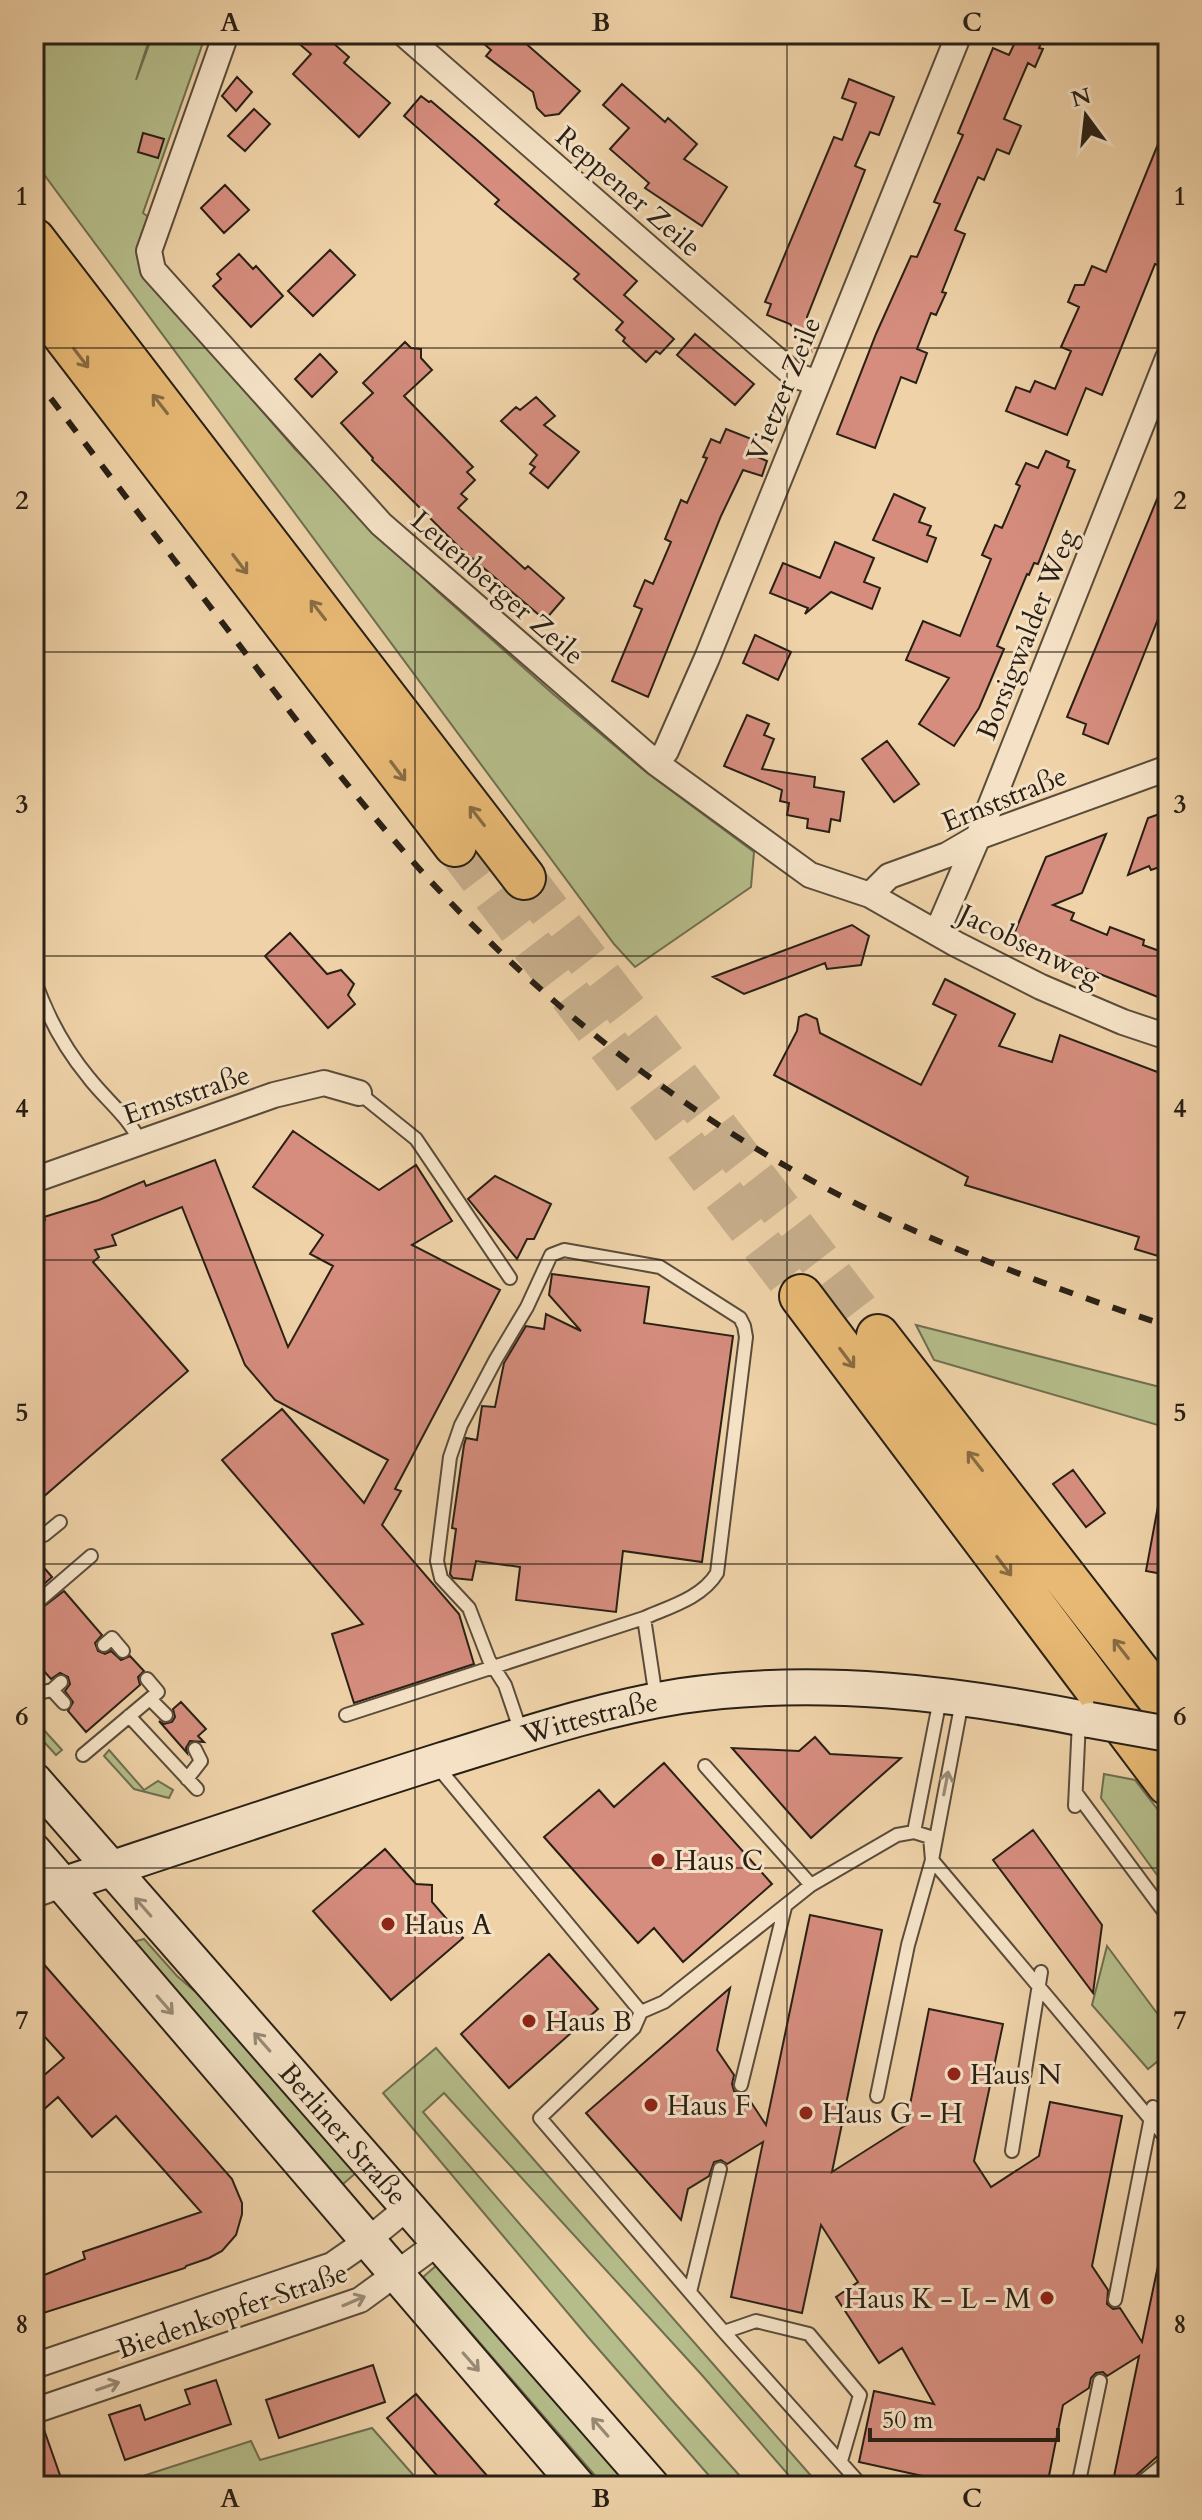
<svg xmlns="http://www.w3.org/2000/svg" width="1202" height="2520" viewBox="0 0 1202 2520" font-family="Cardo,serif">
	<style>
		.green { fill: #b5bd8a; stroke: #6f6e50; stroke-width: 2 }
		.building { fill: #d68d7e; stroke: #292015; stroke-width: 2 }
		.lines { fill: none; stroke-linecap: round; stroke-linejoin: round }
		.motorway-tunnel { stroke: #c7ae8b; stroke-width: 42; stroke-dasharray: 42 21; stroke-linecap: butt }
		.service-casing { stroke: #5a4c3a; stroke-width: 16 }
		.minor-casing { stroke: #5a4c3a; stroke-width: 28 }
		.secondary-casing { stroke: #292015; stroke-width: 38 }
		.motorway-casing { stroke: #292015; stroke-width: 46 }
		.service { stroke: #f5e2c6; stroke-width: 12 }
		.minor { stroke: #f5e2c6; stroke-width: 24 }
		.secondary { stroke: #f5e2c6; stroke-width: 34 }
		.motorway { stroke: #e8b974; stroke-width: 42 }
		.rail { stroke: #292015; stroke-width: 6; stroke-dasharray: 14 14; stroke-linecap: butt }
		.secondary-bridge-casing { stroke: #292015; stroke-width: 38; stroke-linecap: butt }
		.secondary-bridge { stroke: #f5e2c6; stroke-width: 34 }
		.oneway { stroke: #886c44 }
		.oneway2 { stroke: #998b76 }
		.grid { fill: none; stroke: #292015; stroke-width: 2; stroke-opacity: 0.55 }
		.poi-dot { fill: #8f2418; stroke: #f5e2c6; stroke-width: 3 }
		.labels { text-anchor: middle; stroke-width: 6; stroke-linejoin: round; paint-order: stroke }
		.street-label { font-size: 28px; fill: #292015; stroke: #f5e2c6 }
		.poi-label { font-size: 28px; fill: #292015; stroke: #f5e2c6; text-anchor: start }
		.neatline { fill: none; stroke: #292015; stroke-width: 3 }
		.grid-label { font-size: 26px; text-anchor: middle; font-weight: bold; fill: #292015 }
	</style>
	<rect width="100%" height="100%" fill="#efd2a8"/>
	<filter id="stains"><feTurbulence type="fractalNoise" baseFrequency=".0025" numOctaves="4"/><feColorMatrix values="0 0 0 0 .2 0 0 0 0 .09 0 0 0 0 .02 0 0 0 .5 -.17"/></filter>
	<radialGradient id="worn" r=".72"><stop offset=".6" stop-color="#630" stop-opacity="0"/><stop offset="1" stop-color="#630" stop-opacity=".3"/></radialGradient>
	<!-- green -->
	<path class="green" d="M34,34H151L136,80L153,34H206L143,213L155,222L147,239L224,367L295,449L374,529L436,590L552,693L646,772L754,852L751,887L635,967L614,944L34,161Z
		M916,1325L1168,1389V1428L934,1360Z
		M34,1719L62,1750L56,1755L34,1731Z
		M109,1750L144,1790L158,1781L173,1790L169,1798L134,1789L104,1756Z
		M1104,1774L1135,1780L1168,1823V1890L1101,1798Z
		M144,1939L177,1976L213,2007L357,2172L343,2184L133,1942Z
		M1107,1946L1168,2028V2053L1148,2069L1092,2005Z
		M436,2048L820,2486H798L701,2374L444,2093L423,2112L670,2398L749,2486H718L588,2337L383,2093Z
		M437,2265L629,2486H604L423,2277Z
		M372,2428L423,2486H112L251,2441L260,2460Z"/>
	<!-- building -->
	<path class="building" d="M288,34H323L349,57L344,63L390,103L359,137L293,74L311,54Z
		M473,34H515L580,91L559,114L545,116L537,108L533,92L486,56L491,50Z
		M1019,34H1045L1039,48L1043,49L1035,67L1028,63L1004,119L1021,126L1009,154L997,149L984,180L978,177L955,230L965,234L942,292L946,293L936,315L931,313L917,349L927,353L916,383L901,377L875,448L837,434L876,334L911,256L917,257L940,204L934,202L963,135L958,133L993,48L1009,55Z
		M237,77L252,92L236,111L222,96Z
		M849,79L894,97L879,135L870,132L855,166L865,170L807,317L811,350L790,324L767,315L771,304L765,302L834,137L842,140L856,103L842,98Z
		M622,84L665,122L668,118L697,144L684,159L727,187L702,226L645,188L649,183L610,149L629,128L603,105Z
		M421,96L429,102L431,101L477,140L637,281L624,295L674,339L660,354L656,351L646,362L623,341L625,338L616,330L623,322L574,279L579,274L495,204L499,200L404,116Z
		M254,109L270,124L245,151L228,136Z
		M1167,122L1168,239L1158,265L1155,264L1102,395L1086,388L1067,435L1006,411L1016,387L1030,392L1035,381L1055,389L1071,351L1061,347L1079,307L1068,302L1075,285H1084L1092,266L1106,272Z
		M143,133L164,139L158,158L138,152Z
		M225,185L249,210L224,233L201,208Z
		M330,250L355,275L313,316L288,291Z
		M239,254L253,269L256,266L283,296L251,327L213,286L221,279L217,274Z
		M695,334L754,384L735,405L677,355Z
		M405,342L411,348L421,349V358L432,370L404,396L473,467L467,472L475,480L461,494L467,499L458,508L525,569L528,566L564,598L545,620L460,548L372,460L373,458L341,423L373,393L363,383Z
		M320,354L337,372L312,397L295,379Z
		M536,397L555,416L544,425L579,452L548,488L530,473L535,467L530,464L537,455L501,421L516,407L520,410Z
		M726,429L754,440L748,453L767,461L762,476L743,470L721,516L648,697L612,681L642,609L634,606L645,580L653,584L671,542L665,539L681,500L687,503L707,458L703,457L711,439L720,443Z
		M1046,451L1069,461L1067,467L1075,470L1038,564L1034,563L1029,575L1027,574L997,646L1004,649L979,708L954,746L919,724L949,678L906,660L923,621L960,636L991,559L982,555L995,525L1002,528L1020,486L1016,484L1026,463L1038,468Z
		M1167,475L1168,594L1108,744L1083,734L1086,724L1067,717Z
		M894,494L925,508L919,522L931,526L927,535L936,538L927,562L873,540Z
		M835,542L874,558L864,582L880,588L872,609L831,592L805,614L808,608L770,593L783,563L820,578Z
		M755,635L791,652L778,680L743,663Z
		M747,715L769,724L764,735L774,739L762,769L815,777L814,787L844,792L840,821L831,819L829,832L807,828L808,819L787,815L789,803L780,801L782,790L724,766Z
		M887,741L919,784L894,802L862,759Z
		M1168,811V864L1151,870L1149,866L1128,875L1148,818Z
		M1106,834L1082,893L1053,905L1074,913L1071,920L1107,935L1110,927L1144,940L1143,945L1168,954V1001L1057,957L1014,934L1046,857Z
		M852,925L869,936L861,965L827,969L825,963L744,994L713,977Z
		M290,933L327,974L341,970L354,984L348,995L355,1004L328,1028L265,956Z
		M945,979L1015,1014L999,1046L1052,1062L1060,1035L1168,1076V1259L1135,1249L1139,1237L965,1185L968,1177L774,1075L797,1031L799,1017L806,1014L817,1019L820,1033L921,1085L956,1015L933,1004Z
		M293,1131L379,1190L416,1165L452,1221L412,1245L500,1290L395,1489L401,1491L382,1525L459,1614L474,1664L354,1703L332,1634L363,1624L222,1460L282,1409L364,1503L388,1460L275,1400L245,1365L182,1207L112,1235L116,1245L95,1250L99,1257L93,1262L188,1371L34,1505V1223L45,1220L44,1217L99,1200L144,1181L146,1186L215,1160L288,1347L333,1266L310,1254L323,1235L253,1187Z
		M495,1176L551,1204L534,1239H527L517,1259L468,1199Z
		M552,1274L649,1287L644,1323L733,1336L702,1562L623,1551L616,1612L516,1600L520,1567L476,1561L472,1580L453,1578L450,1574L456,1529L452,1528L464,1445L466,1438L477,1440L482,1406L495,1407L504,1363L526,1326L544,1329L546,1314L581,1331L549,1295Z
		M1073,1470L1105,1513L1086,1527L1053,1484Z
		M1158,1506L1168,1507V1575L1146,1571Z
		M34,1556L52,1577L34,1593Z
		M64,1591L102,1635L95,1643L98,1651L105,1654L111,1651L121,1660L130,1656L144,1671L138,1677L140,1685L86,1732L68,1711L73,1702L65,1691L70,1684L68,1677L60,1673L51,1679L34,1660V1614Z
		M181,1702L206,1729L198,1736L204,1742L190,1741L186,1748L187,1753L159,1721L164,1724L172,1722L175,1717L173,1709Z
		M815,1737L830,1754L901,1758L811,1838L732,1748L799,1751Z
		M664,1763L772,1884L683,1962L654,1928L638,1943L544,1837L599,1790L614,1807Z
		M1033,1830L1102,1925L1093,1993L993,1860Z
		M385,1849L416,1884L432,1885V1902L463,1938L391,2000L313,1911Z
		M810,1915L882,1930L832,2172L906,2125L929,2009L1003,2024L974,2161L991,2187L1039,2156L1050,2102L1122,2116L1092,2266L1108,2290L1107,2304L1113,2309L1120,2308L1142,2342L1159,2261L1168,2262V2447L1124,2486H1112L1139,2356L1107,2376L1103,2372L1096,2373L1091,2378L1089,2388L1063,2405L1047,2486H968L859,2462L874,2391L934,2404L902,2348L879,2363L836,2297L858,2282L821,2225L802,2313L731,2297L763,2142L727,2164L721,2160L714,2162L709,2176L688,2189L681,2220L586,2113L730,1988L717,2050L734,2075L732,2084L734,2091L740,2094L745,2093L766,2125Z
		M34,1953L232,2179L242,2203V2214L236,2235L222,2251L209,2258L186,2266L185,2268L34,2316V2279L85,2259L83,2252L201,2212L116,2116L92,2137L58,2097L34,2118V2084L64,2058L34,2025Z
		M549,1954L598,2009L509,2088L461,2034Z
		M373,2365L385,2402L279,2438L266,2400Z
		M216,2380L231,2424L125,2460L109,2415L140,2405L145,2420L190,2404L185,2390Z
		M416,2394L496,2486H446L387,2418Z
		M42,2424L62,2481L48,2486H34V2426Z"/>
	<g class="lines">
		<!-- motorway-tunnel -->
		<path class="motorway-tunnel" d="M455,845L801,1296
			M524,878L878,1336"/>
		<defs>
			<path id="service" d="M34,978C46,1014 65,1049 89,1078C106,1100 129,1117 140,1142
				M359,1093L416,1139L510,1278
				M34,1524L44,1535L60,1522
				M34,1605L91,1556
				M104,1645L112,1638L123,1651
				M52,1690L64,1703
				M34,1694L52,1690L61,1682
				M150,1699L166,1715
				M346,1715L644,1618
				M129,1716L197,1789
				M521,1732L505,1685L489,1660L469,1608L441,1578L437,1561L450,1457L461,1425L496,1359L527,1307L551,1255L564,1250L660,1267L740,1318L744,1326L746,1337L717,1573C702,1598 669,1607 644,1618L656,1698
				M83,1755L158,1692L147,1679
				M436,1765L641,2012
				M705,1766L811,1885
				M187,1779L201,1761L195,1749
				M1076,1793L1168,1917
				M1075,1806L1079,1721
				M914,1832L940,1699
				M741,2085L785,1907
				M877,2096L908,1945L932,1860L962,1701
				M1012,2151L1041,1972
				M690,2292L720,2169
				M1115,2300L1153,2107
				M724,2332L756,2321L809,2334L860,2395L841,2461
				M862,2486L724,2332L540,2118L634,2028L641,2012L664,2002L811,1885L897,1835L914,1832L930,1837L932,1860L1168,2140
				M1078,2486L1100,2381
				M1137,2486L1168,2461"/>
			<path id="minor" d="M226,34L149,251L153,270L381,524L656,763L810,875L870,895L956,944L1041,987L1123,1022L1168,1037
				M405,35L794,375L818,383
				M656,763L666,751L707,658L959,34
				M870,895L889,876L947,855L978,837L1168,768
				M937,932L978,837L1168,358
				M34,1180L274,1095L324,1083L359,1093
				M34,1895L62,1885
				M34,2366L332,2265L368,2240L407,2208
				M34,2411L360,2300L438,2243"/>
			<g id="secondary">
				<path id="s1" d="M34,1780L652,2486"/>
				<path d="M34,1851L578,2486"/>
				<path id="s2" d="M62,1885C189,1843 315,1800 442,1760C520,1736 599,1709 681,1696C817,1676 956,1693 1090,1720"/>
			</g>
			<path id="motorway" d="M34,240L524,878
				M34,296L455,845
				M801,1296L1168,1784
				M878,1336L1168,1710"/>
		</defs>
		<!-- service casing -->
		<use href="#service" class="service-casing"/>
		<!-- minor casing -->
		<use href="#minor" class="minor-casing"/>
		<!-- secondary casing -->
		<use href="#secondary" class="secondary-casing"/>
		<!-- motorway casing -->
		<use href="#motorway" class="motorway-casing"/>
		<!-- service -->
		<use href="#service" class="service"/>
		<!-- minor -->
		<use href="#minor" class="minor"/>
		<!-- secondary -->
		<use href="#secondary" class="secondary"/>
		<!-- motorway -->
		<use href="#motorway" class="motorway"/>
		<!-- rail -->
		<path class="rail" d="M34,376C98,461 163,545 228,630C310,739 393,849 492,944C600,1049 728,1141 863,1207C961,1254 1064,1292 1168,1326"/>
		<defs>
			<path id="secondary-bridge" d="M1090,1720L1168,1734"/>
		</defs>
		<!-- secondary-bridge casing -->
		<use href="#secondary-bridge" class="secondary-bridge-casing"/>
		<!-- secondary-bridge -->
		<use href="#secondary-bridge" class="secondary-bridge"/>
	</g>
	<!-- one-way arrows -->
	<defs><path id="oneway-shaft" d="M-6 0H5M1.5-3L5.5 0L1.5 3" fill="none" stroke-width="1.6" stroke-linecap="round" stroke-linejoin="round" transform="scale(2)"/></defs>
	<g class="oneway">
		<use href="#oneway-shaft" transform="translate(81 358) rotate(53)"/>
		<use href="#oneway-shaft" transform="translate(160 404) rotate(-128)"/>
		<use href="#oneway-shaft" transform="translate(240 564) rotate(53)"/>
		<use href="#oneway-shaft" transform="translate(318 610) rotate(-128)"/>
		<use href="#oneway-shaft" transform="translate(398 771) rotate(53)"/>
		<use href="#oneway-shaft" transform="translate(477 816) rotate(-128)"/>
		<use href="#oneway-shaft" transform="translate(847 1358) rotate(53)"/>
		<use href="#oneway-shaft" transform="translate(975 1461) rotate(-128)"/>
		<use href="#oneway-shaft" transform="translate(1004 1566) rotate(53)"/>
		<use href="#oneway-shaft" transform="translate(1121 1649) rotate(-128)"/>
	</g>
	<g class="oneway2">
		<use href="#oneway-shaft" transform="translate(946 1783) rotate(-79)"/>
		<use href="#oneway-shaft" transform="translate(143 1907) rotate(-131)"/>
		<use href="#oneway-shaft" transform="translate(165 2005) rotate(49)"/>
		<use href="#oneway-shaft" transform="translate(262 2042) rotate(-131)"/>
		<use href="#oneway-shaft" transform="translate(354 2301) rotate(-23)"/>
		<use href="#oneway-shaft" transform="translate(471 2362) rotate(49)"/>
		<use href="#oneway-shaft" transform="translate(108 2386) rotate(-19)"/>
		<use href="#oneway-shaft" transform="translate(600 2427) rotate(-131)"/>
	</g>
	<!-- grid -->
	<path class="grid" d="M415,34V2486M787,34V2486M34,348H1168M34,652H1168M34,956H1168M34,1260H1168M34,1564H1168M34,1868H1168M34,2172H1168"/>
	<!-- markers -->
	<g class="poi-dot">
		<circle cx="658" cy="1860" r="8"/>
		<circle cx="388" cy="1924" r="8"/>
		<circle cx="529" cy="2021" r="8"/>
		<circle cx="954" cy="2074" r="8"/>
		<circle cx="651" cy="2105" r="8"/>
		<circle cx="806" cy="2113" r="8"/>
		<circle cx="1047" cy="2298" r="8"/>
	</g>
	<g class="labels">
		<!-- street labels -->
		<g class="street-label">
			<text transform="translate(629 191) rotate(41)" y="10">Reppener Zeile</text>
			<text transform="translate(783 389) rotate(-68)" y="10">Vietzer Zeile</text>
			<text transform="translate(498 587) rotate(41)" y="10">Leuenberger Zeile</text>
			<text transform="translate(1026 634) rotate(-68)" y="10">Borsigwalder Weg</text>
			<text transform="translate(1004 798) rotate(-22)" y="10">Ernststraße</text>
			<text transform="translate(1030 945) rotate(26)" y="10">Jacobsenweg</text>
			<text transform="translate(186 1094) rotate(-19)" y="10">Ernststraße</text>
			<text dy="10" stroke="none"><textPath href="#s2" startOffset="554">Wittestraße</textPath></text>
			<text dy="10" stroke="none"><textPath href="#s1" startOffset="470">Berliner Straße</textPath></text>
			<text transform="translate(232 2310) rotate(-19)" y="10">Biedenkopfer Straße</text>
		</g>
		<!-- poi labels -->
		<g class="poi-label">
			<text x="674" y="1870">Haus C</text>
			<text x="404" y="1934">Haus A</text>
			<text x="545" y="2031">Haus B</text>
			<text x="970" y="2084">Haus N</text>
			<text x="667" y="2115">Haus F</text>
			<text x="822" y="2123">Haus G - H</text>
			<text x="1031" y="2308" text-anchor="end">Haus K - L - M</text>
		</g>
	</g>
	<!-- margin -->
	<rect width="1202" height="2520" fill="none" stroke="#efd2a8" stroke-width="88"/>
	<!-- north arrow -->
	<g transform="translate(1086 116) rotate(345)" stroke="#f5e2c6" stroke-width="6" paint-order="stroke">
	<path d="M0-6L14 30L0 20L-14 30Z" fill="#292015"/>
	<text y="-12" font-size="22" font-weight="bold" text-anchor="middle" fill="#292015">N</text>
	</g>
	<!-- scale -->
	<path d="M870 2428v12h188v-12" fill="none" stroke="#292015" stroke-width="4"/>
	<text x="882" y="2428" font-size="24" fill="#292015" stroke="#f5e2c6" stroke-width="6" paint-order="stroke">50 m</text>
	<rect x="44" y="44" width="1114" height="2432" class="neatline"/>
	<g class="grid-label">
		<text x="230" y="31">A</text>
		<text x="601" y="31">B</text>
		<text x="972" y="31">C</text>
		<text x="22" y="205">1</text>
		<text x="1180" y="205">1</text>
		<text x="22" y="509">2</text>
		<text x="1180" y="509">2</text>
		<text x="22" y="813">3</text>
		<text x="1180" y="813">3</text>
		<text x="22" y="1117">4</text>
		<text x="1180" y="1117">4</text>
		<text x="22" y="1421">5</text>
		<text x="1180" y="1421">5</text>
		<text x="22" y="1725">6</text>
		<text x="1180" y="1725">6</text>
		<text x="22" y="2029">7</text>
		<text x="1180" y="2029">7</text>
		<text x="22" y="2333">8</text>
		<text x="1180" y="2333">8</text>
		<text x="230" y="2507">A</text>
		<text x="601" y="2507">B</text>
		<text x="972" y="2507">C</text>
	</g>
	<rect width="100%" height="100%" filter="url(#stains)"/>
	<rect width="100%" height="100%" fill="url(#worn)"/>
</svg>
